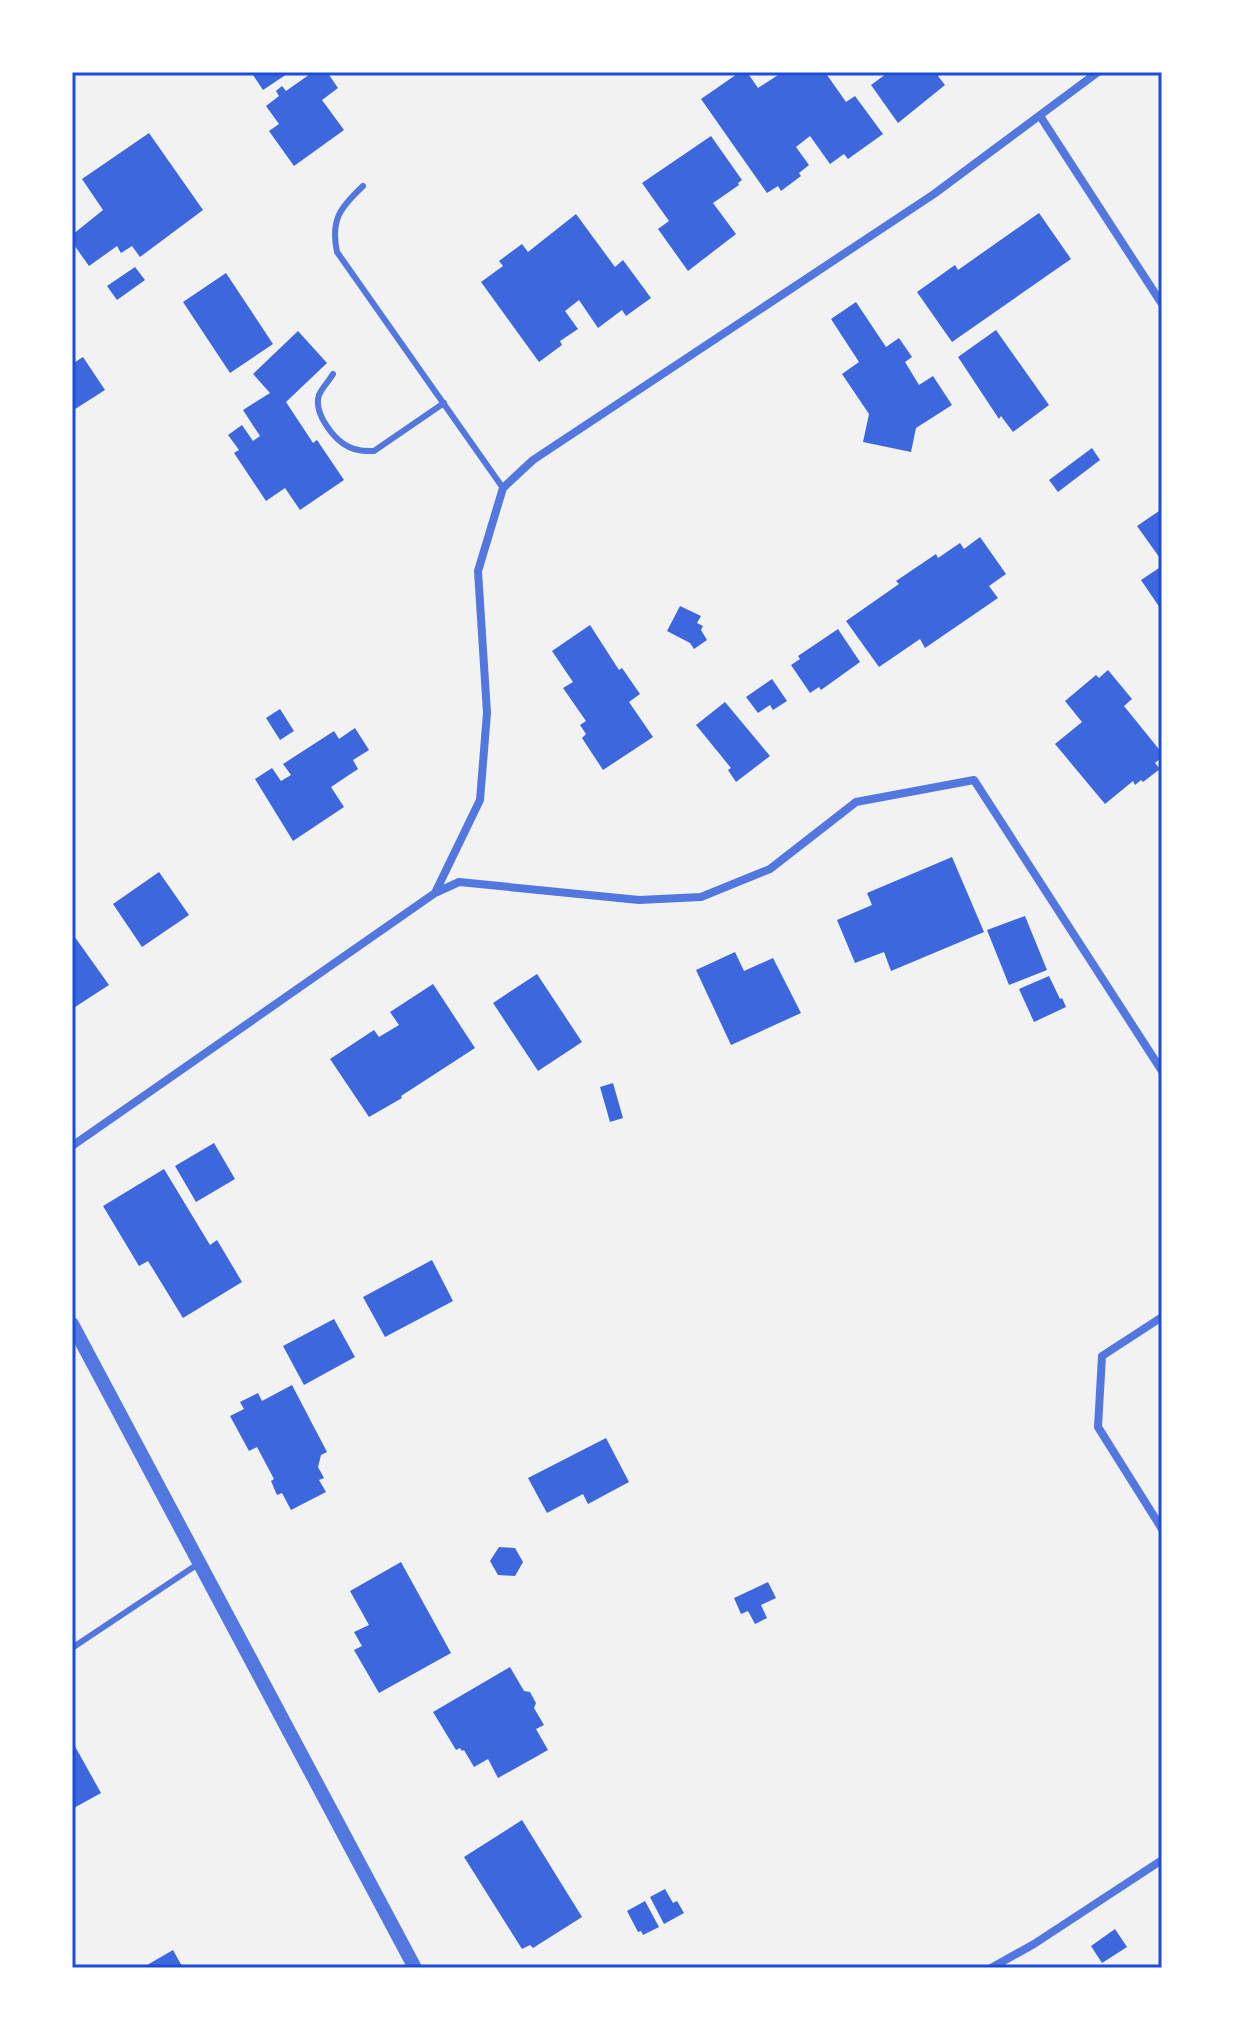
<svg xmlns="http://www.w3.org/2000/svg" width="1234" height="2040" viewBox="0 0 1234 2040" font-family="Overpass,sans-serif">
	<style>
		.building { fill: #3d67dc }
		.lines { fill: none; stroke-linecap: round; stroke-linejoin: round }
		.service { stroke: #5277de; stroke-width: 6 }
		.minor { stroke: #5277de; stroke-width: 8 }
		.tertiary { stroke: #5277de; stroke-width: 14 }
		.neatline { fill: none; stroke: #1d4ed8; stroke-width: 3 }
	</style>
	<rect width="100%" height="100%" fill="#f2f2f2"/>
	<!-- building -->
	<path class="building" d="M251,72H290L263,90Z
		M313,72H327L338,88L322,100L344,130L294,166L269,131L279,124L266,106L279,96L276,91L282,86L286,91Z
		M740,72H747L758,88L778,75L776,72H825L846,102L855,96L883,134L848,159L844,154L830,164L810,136L796,147L809,165L799,173L801,176L781,191L778,186L767,193L701,99Z
		M885,72H943L938,76L945,85L898,123L871,85L886,74Z
		M149,133L203,210L140,257L132,246L121,253L117,246L89,266L72,242V235L103,210L82,179Z
		M711,136L742,180L738,183L739,185L713,203L736,234L688,271L658,229L669,221L642,183Z
		M1039,213L1071,259L952,342L917,292L955,265L958,270Z
		M576,214L615,267L623,260L651,298L626,316L622,310L598,328L579,300L565,311L578,329L560,341L562,345L539,362L481,282L503,266L499,261L522,244L528,252Z
		M135,267L145,280L117,300L107,286Z
		M226,273L273,344L230,373L183,302Z
		M856,302L886,347L899,338L912,357L905,362L919,385L933,376L952,405L916,428L911,452L863,442L869,414L842,374L859,362L831,319Z
		M996,330L1049,405L1013,432L1001,416L999,419L958,357Z
		M298,331L327,363L286,402L313,443L317,440L344,480L300,510L285,488L266,501L234,453L239,450L228,435L242,425L253,441L260,436L243,410L270,393L253,374Z
		M83,357L105,390L72,411V364Z
		M1092,448L1100,460L1058,492L1049,480Z
		M1162,509V561L1137,526Z
		M980,537L1006,574L989,586L998,598L925,648L920,639L879,667L846,621L899,584L896,581L936,554L938,558L960,543L964,549Z
		M1162,566V611L1141,580Z
		M680,606L701,616L697,623L703,626L701,630L707,640L694,649L690,643L667,631Z
		M590,625L619,670L622,668L640,694L629,702L653,737L603,770L582,738L586,734L580,725L586,721L563,688L573,682L552,651Z
		M838,629L860,662L821,690L819,687L810,693L791,665L800,659L798,656Z
		M1108,670L1132,699L1124,706L1162,753V757L1155,763L1160,769L1143,782L1141,780L1135,785L1133,781L1105,804L1055,744L1082,722L1065,701L1096,675L1099,678Z
		M772,679L787,701L773,710L770,705L758,713L746,697Z
		M725,702L770,756L736,782L728,770L731,768L696,725Z
		M280,709L294,731L280,740L266,718Z
		M355,728L369,750L353,760L358,769L331,787L344,807L293,841L255,779L272,768L281,781L291,775L283,764L334,731L339,739Z
		M952,857L984,932L891,971L884,952L855,963L837,920L872,905L867,893Z
		M159,872L189,915L142,947L113,904Z
		M1025,916L1047,970L1009,985L987,930Z
		M72,933L109,985L72,1009Z
		M735,952L744,971L773,958L801,1013L731,1045L696,970Z
		M537,974L582,1042L538,1071L493,1003Z
		M1049,976L1060,999L1062,998L1066,1007L1034,1022L1019,989Z
		M433,984L475,1048L401,1096L402,1098L369,1117L330,1059L374,1030L379,1037L399,1025L390,1012Z
		M613,1083L623,1118L610,1122L600,1087Z
		M214,1143L235,1179L196,1202L175,1166Z
		M164,1169L210,1245L217,1240L242,1282L183,1318L148,1261L139,1266L103,1206Z
		M432,1260L453,1301L385,1337L363,1297Z
		M334,1319L355,1357L304,1385L283,1346Z
		M292,1385L327,1452L321,1455L318,1467L324,1478L319,1480L326,1492L291,1510L282,1493L277,1495L271,1481L274,1479L257,1447L249,1451L230,1416L244,1409L240,1402L258,1393L262,1401Z
		M606,1438L629,1482L588,1504L583,1494L547,1513L528,1478Z
		M499,1547L515,1548L523,1562L515,1576L498,1575L490,1561Z
		M401,1562L451,1653L379,1693L354,1650L362,1646L354,1632L369,1625L350,1591Z
		M768,1582L776,1598L761,1605L767,1618L755,1624L748,1611L741,1614L734,1598Z
		M510,1667L524,1691L530,1692L536,1703L534,1708L544,1725L536,1729L548,1750L498,1778L488,1759L474,1767L464,1750L462,1751L460,1748L456,1750L433,1712Z
		M72,1741L101,1793L72,1809Z
		M522,1820L582,1917L533,1948L530,1945L522,1949L464,1857Z
		M665,1889L673,1903L677,1901L684,1913L664,1924L650,1897Z
		M645,1901L659,1927L643,1935L641,1931L638,1932L627,1911Z
		M1115,1929L1127,1947L1102,1963L1091,1946Z
		M173,1950L183,1968H142Z"/>
	<g class="lines">
		<!-- service -->
		<path class="service" d="M363,186C341,207 330,219 337,252L503,488
			M333,374C329,381 322,388 319,395C313,413 334,440 349,447C357,451 365,451 374,451L444,403
			M72,1648L198,1564"/>
		<!-- minor -->
		<path class="minor" d="M1040,116L1162,304
			M435,893L459,882L639,900L701,897L770,869L856,802L974,780L1162,1071
			M72,1146L435,893L480,800L487,713L478,571L503,488L533,460L934,194L1098,72
			M1162,1317L1102,1356L1098,1427L1162,1529
			M991,1968L1034,1944L1162,1860"/>
		<!-- tertiary -->
		<path class="tertiary" d="M72,1324L415,1968"/>
	</g>
	<!-- border -->
	<rect width="1234" height="2040" fill="none" stroke="#ffffff" stroke-width="148"/>
	<rect x="74" y="74" width="1086" height="1892" class="neatline"/>
</svg>
